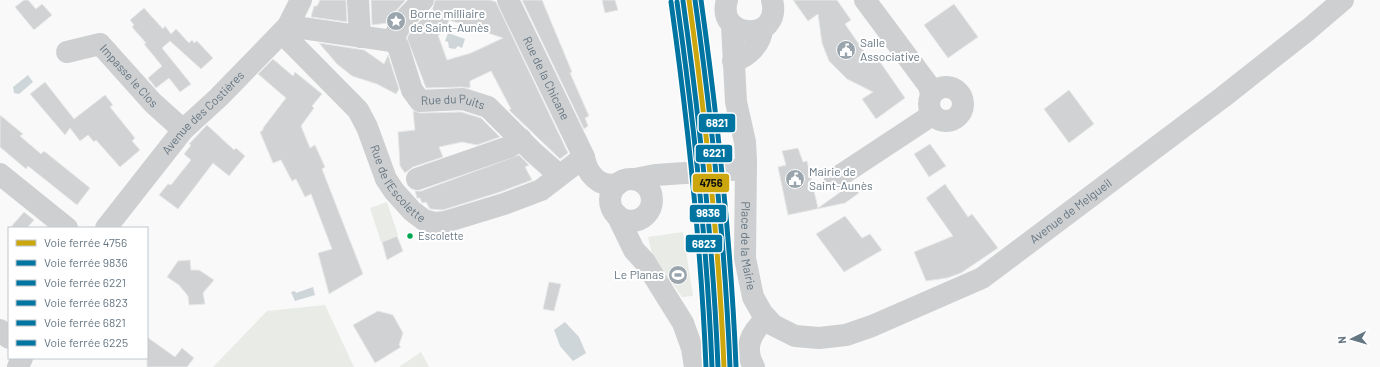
<svg xmlns="http://www.w3.org/2000/svg" width="1380" height="367" viewBox="0 0 1380 367" font-family="Barlow,sans-serif">
	<style>
		.green { fill: #e8ebe6 }
		.water { fill: #ced6d9 }
		.building { fill: #d0d2d3; stroke: #e8e8e8; fill-rule: evenodd }
		.lines { fill: none; stroke-linecap: round; stroke-linejoin: round }
		.minor { stroke: #cecfd0; stroke-width: 22 }
		.rail-1-casing { stroke: #fff; stroke-width: 8 }
		.rail-2-casing { stroke: #fff; stroke-width: 8 }
		.rail-3-casing { stroke: #fff; stroke-width: 8 }
		.rail-4-casing { stroke: #fff; stroke-width: 8 }
		.rail-5-casing { stroke: #fff; stroke-width: 8 }
		.rail-6-casing { stroke: #fff; stroke-width: 8 }
		.rail-1 { stroke: #cca60d; stroke-width: 5 }
		.rail-2 { stroke: #0075a1; stroke-width: 5 }
		.rail-3 { stroke: #0075a1; stroke-width: 5 }
		.rail-4 { stroke: #0075a1; stroke-width: 5 }
		.rail-5 { stroke: #0075a1; stroke-width: 5 }
		.rail-6 { stroke: #0075a1; stroke-width: 5 }
		.bus-dot { fill: #00a651; stroke: #fff; stroke-width: 1.5 }
		.labels { text-anchor: middle; stroke-width: 4; stroke-linejoin: round; paint-order: stroke }
		.bus-label { font-size: 11px; fill: #657683; stroke: #fff; text-anchor: start }
		.poi-label { font-size: 12px; fill: #657683; stroke: #fff; text-anchor: start }
		.street-label { font-size: 12px; fill: #657683; stroke: #fff }
		.line-badge { stroke: #fff; stroke-width: 1.5 }
		.badge-label { font-size: 11px; text-anchor: middle; font-weight: bold; fill: #fff }
		.pale-badge-label { font-size: 11px; text-anchor: middle; font-weight: bold; fill: #111 }
	</style>
	<rect width="100%" height="100%" fill="#f9f9f9"/>
	<!-- green -->
	<path class="green" d="M387,202L398,235L381,242L370,208Z
		M683,232L693,296L682,297L652,254L648,237Z
		M325,305L354,367H213L267,311Z
		M421,352L429,367H399Z"/>
	<!-- water -->
	<path class="water" d="M448,33L465,39L462,48L458,46L455,49L449,48L448,42L445,41Z
		M28,75L33,82L19,94L14,93L13,87Z
		M313,287L315,295L295,301L291,292L295,291L296,293Z
		M565,322L579,337L586,353L573,361L560,346L554,330Z"/>
	<!-- building -->
	<path class="building" d="M24,0H28L36,9L42,4L52,15L34,30L15,7Z
		M320,0H346L347,22L311,17L314,6H317Z
		M371,0H405V1L393,14L387,23L372,25Z
		M435,0H490L496,2L568,153L560,159L509,110L511,109L491,71L470,81V88L462,87L426,88L407,38L412,29L427,14L432,11ZM449,20L503,38L471,53L447,60L438,35L445,32Z
		M522,0H542L572,72L570,73L589,116L585,118L588,126L584,129Z
		M602,0H615L618,10L605,13Z
		M793,0H837L851,20L845,24L872,63L878,59L905,98L876,119L862,99L873,92L847,79L829,61L822,43L818,14L808,21Z
		M954,4L978,37L948,58L924,25Z
		M144,8L163,29L165,26L171,34L176,29L189,43L192,40L194,43L197,41L213,58L201,69L170,41L162,48L191,84L180,92L169,78L156,88L148,78L162,66L144,44L146,43L132,27L134,25L130,20Z
		M319,43L364,50L384,64L388,55L399,89L396,94L377,84L352,76L337,64Z
		M273,59L293,76L295,72L322,94L312,106L314,108L301,126L310,148L315,145L325,167L322,169L363,274L329,294L318,253L332,249L311,194L305,197L296,179L292,181L281,160L273,163L260,132L263,130V128L286,98L258,74Z
		M45,82L74,119L105,95L113,105L110,107L135,138L132,141L140,150L120,167L96,140L94,142L88,135L80,141L70,128L65,135L30,94Z
		M1069,90L1094,124L1069,143L1044,109Z
		M413,111L421,113L461,112L481,118L500,137L477,145L462,142L439,147L443,157L413,167L405,173L400,166L398,132L415,130Z
		M0,115L23,134L20,136L41,154L44,151L90,188L77,205L28,166L26,169L0,147Z
		M207,125L234,150L236,148L245,156L229,176L213,163L178,209L159,195L168,184L171,185L191,160L184,154L191,145L189,144Z
		M930,144L946,166L929,177L914,154Z
		M798,148L803,162L807,161L818,208L853,183L859,193L845,203L788,215L778,167L786,165L782,151Z
		M519,155L529,165L525,167L532,180L500,192L443,210L430,209L426,202L422,203L420,198H417L415,191H421Z
		M945,184L968,217L972,214L998,248L961,273L947,278L926,281L914,252L953,236L926,198Z
		M24,212L34,220L27,228H10Z
		M845,216L862,238L870,234L882,250L844,272L816,234Z
		M397,236L403,251L387,260L382,242Z
		M190,260L191,270H199L214,280L203,293L205,304L189,305L188,296L179,285L167,277L178,261Z
		M549,282L561,284L554,311L543,309Z
		M378,311L393,315L403,333L399,345L401,347L375,363L353,325Z
		M147,337L175,357L182,348L194,358L187,367H147Z"/>
	<g class="lines">
		<!-- minor -->
		<g class="minor">
			<path d="M358,0L360,37"/>
			<path id="s1" d="M508,0L584,157C587,174 599,188 618,184"/>
			<path d="M727,0C715,40 783,43 772,0"/>
			<path d="M865,0L929,86L931,94"/>
			<path id="s2" d="M732,25L736,102L745,142L746,160L745,258L753,297L762,313L773,325L795,336L819,338L846,335L872,326L982,278L1223,97L1309,29L1343,0"/>
			<path id="s3" d="M288,26L392,41L398,46L412,90L420,101L463,99L488,107L533,152L559,175"/>
			<path id="s4" d="M282,33L358,110L367,127L386,179L394,191L412,211L424,220L435,223L445,222L504,204L541,190L584,157"/>
			<path d="M392,41L402,22L423,0"/>
			<path id="s5" d="M67,52L100,44L153,103L183,130"/>
			<path d="M733,61C748,57 761,44 762,29"/>
			<circle cx="946" cy="104" r="17"/>
			<path d="M0,174L67,228"/>
			<path d="M417,179L509,147L521,139"/>
			<path d="M635,179L655,175L746,169"/>
			<path d="M835,179L932,115"/>
			<circle cx="631" cy="200" r="21"/>
			<path d="M617,215L634,250L645,262L683,323L692,348L695,367"/>
			<path id="s6" d="M106,228L183,130L219,97L288,26L301,0"/>
			<path d="M0,330L9,338"/>
			<path d="M18,367L22,358"/>
			<path d="M754,367C743,348 751,332 766,319"/>
		</g>
		<defs>
			<path id="rail-1" d="M689,0C706,122 719,244 724,367"/>
			<path id="rail-2" d="M683,1C700,123 713,244 718,367"/>
			<path id="rail-3" d="M695,0C712,122 725,244 730,367"/>
			<path id="rail-4" d="M677,2C694,123 707,244 712,367"/>
			<path id="rail-5" d="M701,0C718,122 731,244 736,366"/>
			<path id="rail-6" d="M671,2C688,124 701,245 706,367"/>
		</defs>
		<!-- rail-1 casing -->
		<use href="#rail-1" class="rail-1-casing"/>
		<!-- rail-2 casing -->
		<use href="#rail-2" class="rail-2-casing"/>
		<!-- rail-3 casing -->
		<use href="#rail-3" class="rail-3-casing"/>
		<!-- rail-4 casing -->
		<use href="#rail-4" class="rail-4-casing"/>
		<!-- rail-5 casing -->
		<use href="#rail-5" class="rail-5-casing"/>
		<!-- rail-6 casing -->
		<use href="#rail-6" class="rail-6-casing"/>
		<!-- rail-1 -->
		<use href="#rail-1" class="rail-1"/>
		<!-- rail-2 -->
		<use href="#rail-2" class="rail-2"/>
		<!-- rail-3 -->
		<use href="#rail-3" class="rail-3"/>
		<!-- rail-4 -->
		<use href="#rail-4" class="rail-4"/>
		<!-- rail-5 -->
		<use href="#rail-5" class="rail-5"/>
		<!-- rail-6 -->
		<use href="#rail-6" class="rail-6"/>
	</g>
	<!-- icons -->
	<defs>
		<symbol id="sight-disc" viewBox="-11 -11 22 22"><circle r="9.5" fill="#99a4ac" stroke="#fff"/><path d="M0-6L1.8-2.2L6-1.7L2.9 1.2L3.7 5.4L0 3.3L-3.7 5.4L-2.9 1.2L-6-1.7L-1.8-2.2Z" fill="#fff"/></symbol>
		<symbol id="civic-disc" viewBox="-11 -11 22 22"><circle r="9.5" fill="#99a4ac" stroke="#fff"/><path d="M-.6-6.5H3V-4.5H.6V-3L4-1V1h2V6H-6V1h2V-1L-.6-3ZM-1.2 2.5V6h2.4V2.5Z" fill="#fff"/></symbol>
		<symbol id="stadium-disc" viewBox="-11 -11 22 22"><circle r="9.5" fill="#99a4ac" stroke="#fff"/><path d="M0-5a6.5 5 0 1 0 0 10a6.5 5 0 1 0 0-10ZM-3.5-1.8h7v3.6h-7Z" fill="#fff"/></symbol>
	</defs>
	<g fill-rule="evenodd">
		<use href="#sight-disc" x="385" y="10" width="22" height="22"/>
		<use href="#civic-disc" x="835" y="39" width="22" height="22"/>
		<use href="#civic-disc" x="784" y="168" width="22" height="22"/>
		<use href="#stadium-disc" x="667" y="264" width="22" height="22"/>
	</g>
	<!-- markers -->
	<circle class="bus-dot" cx="410" cy="236" r="3.5"/>
	<g class="labels">
		<!-- bus labels -->
		<g class="bus-label">
			<text x="418" y="240">Escolette</text>
		</g>
		<!-- poi labels -->
		<g class="poi-label">
			<text x="410" y="18">Borne milliaire<tspan x="410" dy="14">de Saint-Aunès</tspan></text>
			<text x="860" y="47">Salle<tspan x="860" dy="14">Associative</tspan></text>
			<text x="809" y="176">Mairie de<tspan x="809" dy="14">Saint-Aunès</tspan></text>
			<text x="664" y="279" text-anchor="end">Le Planas</text>
		</g>
		<!-- street labels -->
		<g class="street-label">
			<text dy="4" stroke="none"><textPath href="#s5" startOffset="77">Impasse le Clos</textPath></text>
			<text dy="4" stroke="none"><textPath href="#s1" startOffset="87">Rue de la Chicane</textPath></text>
			<text dy="4" stroke="none"><textPath href="#s3" startOffset="206">Rue du Puits</textPath></text>
			<text dy="4" stroke="none"><textPath href="#s6" startOffset="151">Avenue des Costières</textPath></text>
			<text dy="4" stroke="none"><textPath href="#s4" startOffset="193">Rue de l'Escolette</textPath></text>
			<text dy="4" stroke="none"><textPath href="#s2" startOffset="643">Avenue de Melgueil</textPath></text>
			<text dy="4" stroke="none"><textPath href="#s2" startOffset="222">Place de la Mairie</textPath></text>
		</g>
	</g>
	<g class="line-badge">
		<rect x="698" y="113" width="38" height="20" rx="4" fill="#0075a1"/>
		<rect x="695" y="144" width="38" height="19" rx="4" fill="#0075a1"/>
		<rect x="692" y="173" width="38" height="20" rx="4" fill="#cca60d"/>
		<rect x="689" y="204" width="38" height="19" rx="4" fill="#0075a1"/>
		<rect x="685" y="234" width="38" height="19" rx="4" fill="#0075a1"/>
	</g>
	<g class="badge-label">
		<text x="717" y="127">6821</text>
		<text x="714" y="157">6221</text>
		<text x="708" y="217">9836</text>
		<text x="704" y="248">6823</text>
	</g>
	<g class="pale-badge-label">
		<text x="711" y="187">4756</text>
	</g>
	<!-- legend -->
	<rect x="8" y="227" width="140" height="132" fill="#ffffff" stroke="#c1c8cd"/>
	<rect x="16" y="240" width="20" height="6" fill="#cca60d" stroke="#c1c8cd"/>
	<text x="44" y="247" font-size="12" fill="#657683">Voie ferrée 4756</text>
	<rect x="16" y="260" width="20" height="6" fill="#0075a1" stroke="#c1c8cd"/>
	<text x="44" y="267" font-size="12" fill="#657683">Voie ferrée 9836</text>
	<rect x="16" y="280" width="20" height="6" fill="#0075a1" stroke="#c1c8cd"/>
	<text x="44" y="287" font-size="12" fill="#657683">Voie ferrée 6221</text>
	<rect x="16" y="300" width="20" height="6" fill="#0075a1" stroke="#c1c8cd"/>
	<text x="44" y="307" font-size="12" fill="#657683">Voie ferrée 6823</text>
	<rect x="16" y="320" width="20" height="6" fill="#0075a1" stroke="#c1c8cd"/>
	<text x="44" y="327" font-size="12" fill="#657683">Voie ferrée 6821</text>
	<rect x="16" y="340" width="20" height="6" fill="#0075a1" stroke="#c1c8cd"/>
	<text x="44" y="347" font-size="12" fill="#657683">Voie ferrée 6225</text>
	<!-- north arrow -->
	<g transform="translate(1352 339) rotate(265)" stroke="#ffffff" stroke-width="3" paint-order="stroke">
	<path d="M0-3L7 15L0 10L-7 15Z" fill="#657683"/>
	<text y="-6" font-size="11" font-weight="bold" text-anchor="middle" fill="#657683">N</text>
	</g>
</svg>
